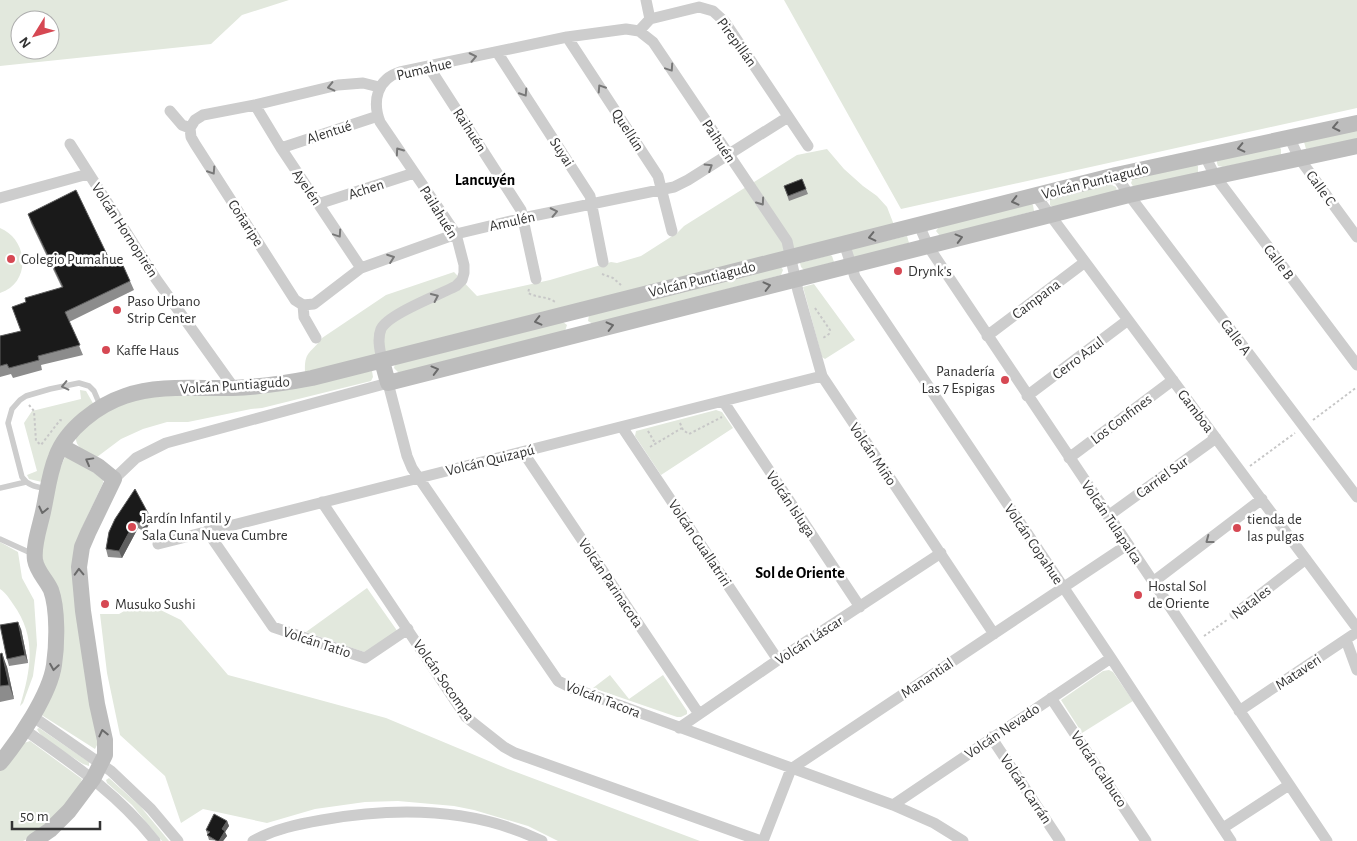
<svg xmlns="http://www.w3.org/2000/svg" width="1357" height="841" viewBox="0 0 1357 841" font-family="'Alegreya Sans',sans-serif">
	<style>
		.green { fill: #e2e8dd; fill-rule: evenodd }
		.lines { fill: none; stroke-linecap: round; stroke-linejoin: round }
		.path { stroke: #c7c7c7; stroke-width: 2; stroke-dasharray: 2.5 2.5; stroke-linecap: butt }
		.lane { stroke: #cdcdcd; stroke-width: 5.5 }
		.street { stroke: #cdcdcd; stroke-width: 11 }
		.secondary { stroke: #bdbdbd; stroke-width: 16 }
		.wall { fill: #8c8c8c }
		.shaded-wall { fill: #5f5f5f }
		.building { fill: #1a1a1a; stroke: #5f5f5f }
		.oneway { stroke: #787878 }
		.oneway2 { stroke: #6a6a6a }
		.poi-dot { fill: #d64853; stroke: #fff; stroke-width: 2 }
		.labels { text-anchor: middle; stroke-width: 5; stroke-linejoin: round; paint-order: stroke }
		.street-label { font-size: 15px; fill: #333; stroke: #fff }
		.poi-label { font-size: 15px; fill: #333; stroke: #fff; text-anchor: start }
		.neighbourhood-label { font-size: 16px; font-weight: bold; fill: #000; stroke: #fff }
	</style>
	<rect width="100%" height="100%" fill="#fff"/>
	<!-- green -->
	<path class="green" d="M0,0H289L242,15L211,44L0,66ZM20,20H50V50H20Z
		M784,0H1357V108L901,209Z
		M1357,130V140L1306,149L1304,142Z
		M1279,147L1281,149V155L1223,167L1218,166L1217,163V160Z
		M827,149L844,169L863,186L877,196L887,207L894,225L305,373C304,350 311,354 322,338L386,295L454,272L477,296L550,280L611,262L617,263L641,256L677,233L684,226L797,155Z
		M1194,164L1198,166V173L1134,188L1131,183L1133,178Z
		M1110,184L1116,187L1117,191L1052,207L1050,205V200Z
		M1031,203L1033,205L1034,211L940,236L936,231L939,227Z
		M0,228C29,240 31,283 0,293Z
		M907,236L909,243L854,258L851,249Z
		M830,255L832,256L834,262L804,270L801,267L800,263Z
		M781,267L783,270L781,275L593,324L588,321L589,315Z
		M814,284L855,340L825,359L822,357L803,287Z
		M563,322L567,325L565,331L399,373L394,368L395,364Z
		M372,371L373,377L371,381L262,408L251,409L188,422H167L143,429L121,439L97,457C88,452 75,449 76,437L100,415L137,397Z
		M80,390L86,391L94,405L42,482L29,479L27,475L37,471L24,423L32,411L81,399Z
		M716,410L722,412L733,428L661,475L635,436L636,431Z
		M65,457L82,463L103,480V483L82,528L98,743L95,749L40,714L51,693L47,576L40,550L54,482Z
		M0,542L18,552L22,578L34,600L37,645L33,676L23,703L20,706C31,669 37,637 13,604C9,598 6,593 0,589Z
		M367,588L398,632L367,653L306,632Z
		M142,601L181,620L228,675L386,718L508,769L700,841H558L528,826L474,810L454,806L398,801L365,802L315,809L267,823L203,809L181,823L165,776L120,735L107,673L100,614H119Z
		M1109,670L1113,672L1133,701L1082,733L1061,700L1103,671Z
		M610,675L629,699L663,675L687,711V714L681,717H677L593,688Z
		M39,728L89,762V766L83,764C72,756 42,741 37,729Z
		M30,741L82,779C72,806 48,822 27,839L23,841H0V771L24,743Z
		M109,778L140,806L169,841H162L132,805L107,783L106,780Z"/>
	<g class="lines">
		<!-- path -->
		<path class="path" d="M602,274L613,278L621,285
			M529,289L528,293C537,298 547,296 555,302
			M815,308L830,330L829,334L823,338
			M29,405L34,411L36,441L41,445L60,420L64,421
			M1313,420L1357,387
			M680,423L683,430L689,434L722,417
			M648,431L655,443
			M650,447L682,428
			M1250,466L1295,433
			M1204,636L1227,620"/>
		<!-- lane -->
		<path class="lane" d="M0,488L26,482
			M46,489C37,487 28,486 22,477L8,423L12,409L20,400L26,396L50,389L79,383L89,386L94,391L100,405
			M0,539L33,554"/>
		<!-- street -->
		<path class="street" d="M646,0L650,19
			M639,31L650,19L699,7L713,11L725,22L808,146
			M567,37L658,176L672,231
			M497,52L590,196L603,262
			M429,67L521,210L536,279
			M255,105L281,148L361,268
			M170,111L182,125L190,128
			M190,128L191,137L195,144L295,300L303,305
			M190,128L195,120L203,115L255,105L338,85L363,83L379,87
			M1289,137L1299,158L1357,237
			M70,144L156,279L234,388
			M281,148L378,116
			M1205,156L1215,176L1357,365
			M1116,175L1129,195L1357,497
			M1036,196L1357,628
			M0,198L88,174
			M318,204L414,173
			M919,225L928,246L938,261L1327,841
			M844,243L855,277L1111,658L1231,841
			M303,305L314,304L361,268L456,234L523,218L674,187L688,180L788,117
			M303,305L304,317L316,338
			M987,336L1085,262
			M382,361C380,350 377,339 381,329C388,314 439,295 456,286L462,280L464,273V265L456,234L380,122C372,101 377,79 400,72L567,37L626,29L639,31L653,42L787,241L798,291L822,376L994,634
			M1027,396L1128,320
			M723,401L860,607
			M622,427L778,660
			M523,452L699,714
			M1069,458L1173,380
			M114,479L136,458L166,443L388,383L407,456L412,468L558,681L572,688L893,805L934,823L963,841
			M322,502L466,717L504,747L515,753L761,841
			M1108,516L1216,438
			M207,531L273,627L365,658L408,629
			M158,544L822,376
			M1153,582L1262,499
			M1235,614L1306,559
			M1346,640L1357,670
			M1051,698L1146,841
			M1239,711L1357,632
			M32,716L111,771L151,809L178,841
			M679,728L778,660L941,553
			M25,730C73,764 117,793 155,841
			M991,737L1060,841
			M893,805L1111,658
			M1223,828L1289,785
			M253,841C274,829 299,824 322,820C396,807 473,807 542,841
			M763,841L791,769L1127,545"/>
		<!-- secondary -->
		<path class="secondary" d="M382,361L388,383L1129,195L1357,146
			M0,763C19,740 50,694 54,665C57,645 58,609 51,590C46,579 37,572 35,560C33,545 40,526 43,512C47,494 49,474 56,457C66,429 98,405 125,396C159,384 198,389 233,388C260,387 286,383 312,378L1116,175L1357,123
			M34,841L50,830L69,811L93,779L105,755V740L97,704L83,611L79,567L82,547L88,533L114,479L98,466L61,446"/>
	</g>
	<!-- wall -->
	<path class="wall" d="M802,179L808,194L789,201L784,186Z
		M28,214L112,265L130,281L134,290L69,322L83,355L41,365L42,370L13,378L11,374L0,377V336L21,331L26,302L62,288L31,223Z
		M148,513L151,520L145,532L138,528L122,558L108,557L106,549L109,532Z
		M21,629L28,663L9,666L7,659Z
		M0,654L7,667L14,699L0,702Z
		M227,821L229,826L225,832L227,836L223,841L209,840L206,830Z"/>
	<!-- shaded-wall -->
	<path class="shaded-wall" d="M148,513L151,520L145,532L142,524Z
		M135,521L138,528L122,558L119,551Z
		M18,622L21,629L28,663L25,655Z
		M2,653L7,667L14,699L9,685Z
		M227,821L229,826L225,832L227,836L223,841H219L222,829Z"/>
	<!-- building -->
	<path class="building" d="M802,179L806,189L788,196L784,186Z
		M76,190L112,265L121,261L130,281L65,312L80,345L38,356L39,360L9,368L7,364L0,366V336L21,331L12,307L26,302L25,298L63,287L28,214Z
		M135,489L148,513L142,524L135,521L119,551L106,549L109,532L115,519Z
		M18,622L25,655L7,659L0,625Z
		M2,653L9,685L0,686V654Z
		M214,814L227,821L222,829L225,831L219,841H217L207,835L210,832L206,830Z"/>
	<!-- one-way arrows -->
	<defs><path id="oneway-chevron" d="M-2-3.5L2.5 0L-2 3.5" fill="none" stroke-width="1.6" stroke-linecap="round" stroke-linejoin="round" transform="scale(1.25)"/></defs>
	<g class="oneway">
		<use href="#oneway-chevron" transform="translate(473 57) rotate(-12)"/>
		<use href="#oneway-chevron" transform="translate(670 68) rotate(56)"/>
		<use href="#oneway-chevron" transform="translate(331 87) rotate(167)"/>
		<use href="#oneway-chevron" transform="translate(601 88) rotate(-123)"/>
		<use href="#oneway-chevron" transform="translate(524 93) rotate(57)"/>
		<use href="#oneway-chevron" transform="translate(399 151) rotate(-125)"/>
		<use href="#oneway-chevron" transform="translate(709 167) rotate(-32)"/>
		<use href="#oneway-chevron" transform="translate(212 171) rotate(57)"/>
		<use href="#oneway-chevron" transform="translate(761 202) rotate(55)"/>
		<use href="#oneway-chevron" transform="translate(554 212) rotate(-12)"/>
		<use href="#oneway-chevron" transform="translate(338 234) rotate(56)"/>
		<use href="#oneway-chevron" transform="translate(391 258) rotate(-20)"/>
		<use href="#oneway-chevron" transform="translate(435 297) rotate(-25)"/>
		<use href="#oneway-chevron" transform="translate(65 386) rotate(167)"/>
		<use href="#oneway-chevron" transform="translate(1209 540) rotate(143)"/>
	</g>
	<g class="oneway2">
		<use href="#oneway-chevron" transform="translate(1336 127) rotate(168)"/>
		<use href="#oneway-chevron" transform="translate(1241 148) rotate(167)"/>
		<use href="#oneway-chevron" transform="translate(1015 201) rotate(166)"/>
		<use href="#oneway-chevron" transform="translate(872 237) rotate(167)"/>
		<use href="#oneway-chevron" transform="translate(959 238) rotate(-15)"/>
		<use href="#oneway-chevron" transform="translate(767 286) rotate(-14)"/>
		<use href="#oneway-chevron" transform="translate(538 321) rotate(166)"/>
		<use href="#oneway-chevron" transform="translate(610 326) rotate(-14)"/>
		<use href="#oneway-chevron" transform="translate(435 370) rotate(-15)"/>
		<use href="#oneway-chevron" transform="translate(89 461) rotate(-151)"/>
		<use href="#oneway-chevron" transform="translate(43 510) rotate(103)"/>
		<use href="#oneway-chevron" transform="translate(79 572) rotate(-92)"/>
		<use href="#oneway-chevron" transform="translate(54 667) rotate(99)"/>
		<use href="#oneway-chevron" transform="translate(103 733) rotate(-103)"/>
	</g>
	<!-- markers -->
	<g class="poi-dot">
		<circle cx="11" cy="259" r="5"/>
		<circle cx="898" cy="271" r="5"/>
		<circle cx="117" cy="310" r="5"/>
		<circle cx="106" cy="350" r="5"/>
		<circle cx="1005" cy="380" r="5"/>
		<circle cx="132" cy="527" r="5"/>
		<circle cx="1237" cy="528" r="5"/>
		<circle cx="1138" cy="595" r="5"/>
		<circle cx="105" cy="604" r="5"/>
	</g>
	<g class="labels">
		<!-- street labels -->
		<g class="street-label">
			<text transform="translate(737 42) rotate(54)" y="5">Pirepillán</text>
			<text transform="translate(424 69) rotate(-13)" y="5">Pumahue</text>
			<text transform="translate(470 130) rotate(57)" y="5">Raihuén</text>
			<text transform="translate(628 130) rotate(57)" y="5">Quellún</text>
			<text transform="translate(329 132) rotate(-18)" y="5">Alentué</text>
			<text transform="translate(719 141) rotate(56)" y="5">Paihuén</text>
			<text transform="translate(562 152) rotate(57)" y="5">Suyai</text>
			<text transform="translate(1095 181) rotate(-14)" y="5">Volcán Puntiagudo</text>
			<text transform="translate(307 187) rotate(56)" y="5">Ayelén</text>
			<text transform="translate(1321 188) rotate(54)" y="5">Calle C</text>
			<text transform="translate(366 189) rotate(-18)" y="5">Achen</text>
			<text transform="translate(439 212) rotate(58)" y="5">Pailahuén</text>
			<text transform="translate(512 221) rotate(-13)" y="5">Amulén</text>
			<text transform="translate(246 223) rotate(57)" y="5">Coñaripe</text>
			<text transform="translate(125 230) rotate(57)" y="5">Volcán Hornopirén</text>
			<text transform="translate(1279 262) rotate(53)" y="5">Calle B</text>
			<text transform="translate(702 279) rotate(-14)" y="5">Volcán Puntiagudo</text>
			<text transform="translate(1036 299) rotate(-37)" y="5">Campana</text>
			<text transform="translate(1236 337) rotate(53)" y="5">Calle A</text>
			<text transform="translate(1078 358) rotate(-37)" y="5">Cerro Azul</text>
			<text transform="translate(235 385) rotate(-4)" y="5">Volcán Puntiagudo</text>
			<text transform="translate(1196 411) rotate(53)" y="5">Gamboa</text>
			<text transform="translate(1121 419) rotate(-37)" y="5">Los Confines</text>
			<text transform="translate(873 454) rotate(56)" y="5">Volcán Miño</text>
			<text transform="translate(490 460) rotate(-14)" y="5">Volcán Quizapú</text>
			<text transform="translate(1162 477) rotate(-36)" y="5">Carriel Sur</text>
			<text transform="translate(791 504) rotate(56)" y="5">Volcán Isluga</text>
			<text transform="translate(1112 522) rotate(56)" y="5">Volcán Tulapalca</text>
			<text transform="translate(700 543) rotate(56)" y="5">Volcán Guallatriri</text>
			<text transform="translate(1034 544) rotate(56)" y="5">Volcán Copahue</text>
			<text transform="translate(611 583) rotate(56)" y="5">Volcán Parinacota</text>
			<text transform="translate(1251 602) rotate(-37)" y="5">Natales</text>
			<text transform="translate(809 640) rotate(-33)" y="5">Volcán Láscar</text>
			<text transform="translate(317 642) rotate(18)" y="5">Volcán Tatio</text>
			<text transform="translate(1298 672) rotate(-34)" y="5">Mataveri</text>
			<text transform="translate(927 678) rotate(-34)" y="5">Manantial</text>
			<text transform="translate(444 680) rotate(55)" y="5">Volcán Socompa</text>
			<text transform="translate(603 699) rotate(21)" y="5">Volcán Tacora</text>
			<text transform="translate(1002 731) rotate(-34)" y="5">Volcán Nevado</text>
			<text transform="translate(1099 769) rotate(56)" y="5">Volcán Calbuco</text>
			<text transform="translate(1026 789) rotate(56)" y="5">Volcán Carrán</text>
		</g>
		<!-- poi labels -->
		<g class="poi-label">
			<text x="21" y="264">Colegio Pumahue</text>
			<text x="908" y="276">Drynk's</text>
			<text x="127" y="306">Paso Urbano<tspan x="127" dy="17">Strip Center</tspan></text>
			<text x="116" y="355">Kaffe Haus</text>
			<text x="995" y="376" text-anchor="end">Panadería<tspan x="995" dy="17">Las 7 Espigas</tspan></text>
			<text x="142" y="523">Jardín Infantil y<tspan x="142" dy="17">Sala Cuna Nueva Cumbre</tspan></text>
			<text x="1247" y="524">tienda de<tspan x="1247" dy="17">las pulgas</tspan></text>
			<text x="1148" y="591">Hostal Sol<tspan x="1148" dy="17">de Oriente</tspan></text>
			<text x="115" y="609">Musuko Sushi</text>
		</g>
		<!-- neighbourhood labels -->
		<g class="neighbourhood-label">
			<text x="485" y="185">Lancuyén</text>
			<text x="800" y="578">Sol de Oriente</text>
		</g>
	</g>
	<!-- north arrow -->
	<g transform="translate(35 35) rotate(233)"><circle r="24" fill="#ffffff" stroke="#adadad"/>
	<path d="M0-4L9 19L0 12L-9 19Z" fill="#d64853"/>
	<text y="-8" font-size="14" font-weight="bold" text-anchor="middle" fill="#333333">N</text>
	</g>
	<!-- scale -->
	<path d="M12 821v8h88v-8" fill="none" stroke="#333333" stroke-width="2.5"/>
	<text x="20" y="821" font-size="15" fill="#333333" stroke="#ffffff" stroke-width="4" paint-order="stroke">50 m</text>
</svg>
